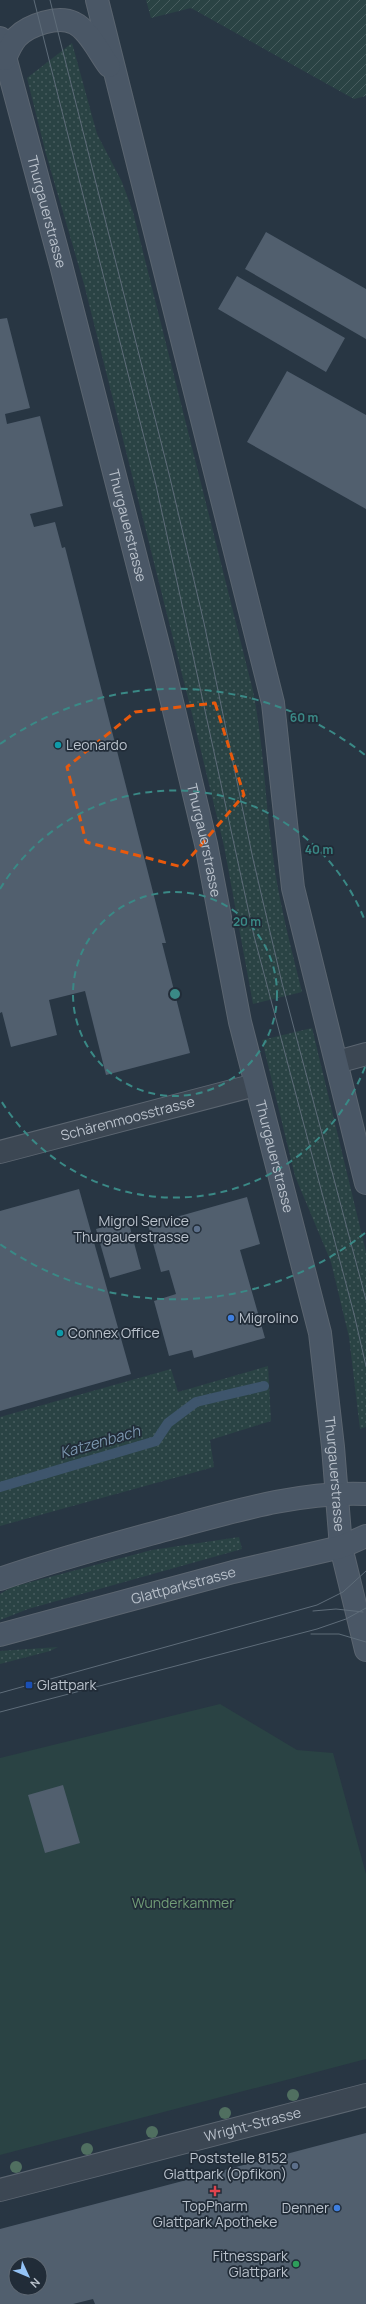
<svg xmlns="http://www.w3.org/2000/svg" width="366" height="2304" viewBox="0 0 366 2304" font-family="Manrope,sans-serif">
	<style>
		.grass { fill: url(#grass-dots) }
		.park { fill: #2a4344 }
		.garden { fill: url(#garden-furrows) }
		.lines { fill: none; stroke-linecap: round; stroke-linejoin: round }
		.stream { stroke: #3e556c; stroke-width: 10 }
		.building { fill: #515f6e; fill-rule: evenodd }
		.street-casing { stroke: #5b6570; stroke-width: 24 }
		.secondary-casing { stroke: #5b6570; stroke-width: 24 }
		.street { stroke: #3c4753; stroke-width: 22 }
		.secondary { stroke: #4a5766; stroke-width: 22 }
		.tram { stroke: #5e6c79; stroke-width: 1 }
		.tree { fill: #506f60 }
		.marked { fill: none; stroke: #e8590c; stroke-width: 3; stroke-dasharray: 8 5; stroke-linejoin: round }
		.ring { fill: none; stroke: #3a8986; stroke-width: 2; stroke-dasharray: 7 5 }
		.culture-dot { fill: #0f9aa8; stroke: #212c38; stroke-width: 1.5 }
		.service-dot { fill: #5c6f8a; stroke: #212c38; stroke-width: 1.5 }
		.shop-dot { fill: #3f7fe0; stroke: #212c38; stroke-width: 1.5 }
		.transit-dot { fill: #1a4fb4; stroke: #212c38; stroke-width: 1.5 }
		.health-dot { fill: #e0444e; stroke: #212c38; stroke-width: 1.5 }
		.leisure-dot { fill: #2e9e5b; stroke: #212c38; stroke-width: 1.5 }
		.labels { text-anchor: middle; stroke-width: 3.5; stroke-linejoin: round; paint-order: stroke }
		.street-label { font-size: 14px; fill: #bac2cc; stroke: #212c38 }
		.poi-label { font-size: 14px; fill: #bac2cc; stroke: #212c38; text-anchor: start }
		.park-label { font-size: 14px; fill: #719d77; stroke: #212c38 }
		.water-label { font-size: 15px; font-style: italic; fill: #7b96ae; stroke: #212c38 }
		.centre { fill: #3a8986; stroke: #212c38; stroke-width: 2 }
		.ring-label { font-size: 12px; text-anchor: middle; font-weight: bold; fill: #3a8986; stroke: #212c38; stroke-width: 3.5; stroke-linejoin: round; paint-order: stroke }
	</style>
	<defs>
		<pattern id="grass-dots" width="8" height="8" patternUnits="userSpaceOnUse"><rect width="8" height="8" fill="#2a4344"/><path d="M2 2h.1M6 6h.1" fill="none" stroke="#475c5e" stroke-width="1.8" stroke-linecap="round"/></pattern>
		<pattern id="garden-furrows" width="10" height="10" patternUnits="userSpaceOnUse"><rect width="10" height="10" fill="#2a4344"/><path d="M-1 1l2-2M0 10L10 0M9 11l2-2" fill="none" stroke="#475c5e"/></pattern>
	</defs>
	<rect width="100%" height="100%" fill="#283643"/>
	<!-- grass -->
	<path class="grass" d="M72,43L97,134L122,182L133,212L253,691C264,746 265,802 273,857C279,903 291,947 302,992L253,1004L224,846L193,718L84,284L46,154L27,78Z
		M312,1028L366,1252V1427L360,1429L349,1337L331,1262L295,1176L262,1040Z
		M268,1366L271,1421L210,1440L214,1467L0,1526V1417L171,1369L178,1392Z
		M239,1537L242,1549L28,1609L0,1620V1594L12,1587L152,1550Z
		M58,1647L50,1651L0,1664V1651Z"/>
	<!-- park -->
	<path class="park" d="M220,1704L297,1750L333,1753L366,1874V2059L0,2155V1758Z"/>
	<!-- garden -->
	<path class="garden" d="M146,0H366V96L354,99L191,8L151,18Z"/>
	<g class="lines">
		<!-- stream -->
		<path class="stream" d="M0,1487L156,1441L168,1423L196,1402L264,1386"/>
	</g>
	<!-- building -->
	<path class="building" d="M266,232L366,289V339L245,269Z
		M237,276L345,338L326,372L218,309Z
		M7,318L30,408L5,414L7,424L40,416L63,506L30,514L34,527L55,522L62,548L65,547L166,943H162L190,1053L106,1075L85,991L49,1000L57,1035L11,1047L2,1012L0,1013V319Z
		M287,371L366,415V509L247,442Z
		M79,1189L131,1374L0,1411V1211Z
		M247,1197L260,1244L240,1250L265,1338L194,1358L192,1350L169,1356L154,1301L176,1294L169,1270L161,1272L148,1225Z
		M128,1220L141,1269L110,1278L96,1229Z
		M63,1785L80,1843L45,1853L28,1795Z
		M366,2133V2304H95L93,2299L73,2304H0V2229ZM16,2264H40V2288H16Z"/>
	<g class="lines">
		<defs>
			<g id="street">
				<path d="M337,1062L366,1054"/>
				<path id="s1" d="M0,1152L255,1085"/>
				<path id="s2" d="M0,2190L366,2095"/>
			</g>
			<g id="secondary">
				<path d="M97,0L273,703L293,888L366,1183"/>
				<path id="s3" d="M0,38L61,265L161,656L206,844L240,1022L320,1333L333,1447L341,1547L366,1650"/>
				<path d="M5,59C8,51 11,44 17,37C29,25 58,15 74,23C89,30 99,53 109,66"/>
				<path d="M0,1579C57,1559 114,1544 172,1528C235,1511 301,1491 366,1494"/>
				<path id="s4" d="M0,1635L233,1572L341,1547L366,1536"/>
			</g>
		</defs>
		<!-- street casing -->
		<use href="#street" class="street-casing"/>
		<!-- secondary casing -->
		<use href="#secondary" class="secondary-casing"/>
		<!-- street -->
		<use href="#street" class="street"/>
		<!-- secondary -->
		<use href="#secondary" class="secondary"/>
		<!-- tram -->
		<path class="tram" d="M34,0L156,485L254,936L354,1314L366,1366
			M50,0L170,478L204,623L253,859L282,983L366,1300
			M313,1611L336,1609L363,1612
			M311,1634H339L366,1642
			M0,1693L317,1605L343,1592L366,1571
			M0,1712L317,1629L346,1619L366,1608"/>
	</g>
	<!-- trees -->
	<g class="tree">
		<circle cx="293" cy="2095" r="6"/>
		<circle cx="225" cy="2113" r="6"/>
		<circle cx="152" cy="2132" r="6"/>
		<circle cx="87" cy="2149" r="6"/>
		<circle cx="16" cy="2167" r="6"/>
	</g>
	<!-- marked area -->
	<path class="marked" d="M215,703L244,795L182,867L86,842L67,767L135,712Z"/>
	<!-- distance rings -->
	<g class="ring">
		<circle cx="175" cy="994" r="102"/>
		<path d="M365 1067A204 204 0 0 1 0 1099M0 889A204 204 0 0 1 365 921"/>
		<path d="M365 1233A305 305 0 0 1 0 1244M0 744A305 305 0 0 1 365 755"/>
	</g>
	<!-- markers -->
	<g class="culture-dot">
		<circle cx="58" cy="745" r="4"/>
		<circle cx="60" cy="1333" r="4"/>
	</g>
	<g class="service-dot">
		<circle cx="197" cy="1229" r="4"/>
		<circle cx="295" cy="2166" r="4"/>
	</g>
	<g class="shop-dot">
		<circle cx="231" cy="1318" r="4"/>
		<circle cx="337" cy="2208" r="4"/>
	</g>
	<rect class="transit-dot" x="25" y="1681" width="8" height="8" rx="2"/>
	<path class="health-dot" d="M213 2185h4v4h4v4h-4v4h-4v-4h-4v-4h4z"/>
	<circle class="leisure-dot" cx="296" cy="2264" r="4"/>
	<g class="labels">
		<!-- street labels -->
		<g class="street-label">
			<text dy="5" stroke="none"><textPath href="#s3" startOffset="180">Thurgauerstrasse</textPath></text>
			<text dy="5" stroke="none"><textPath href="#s3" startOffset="504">Thurgauerstrasse</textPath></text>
			<text dy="5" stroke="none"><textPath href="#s3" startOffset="828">Thurgauerstrasse</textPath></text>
			<text dy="5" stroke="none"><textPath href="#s1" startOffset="132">Schärenmoosstrasse</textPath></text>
			<text dy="5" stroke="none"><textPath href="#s3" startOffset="1152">Thurgauerstrasse</textPath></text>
			<text dy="5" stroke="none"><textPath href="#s3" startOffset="1476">Thurgauerstrasse</textPath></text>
			<text dy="5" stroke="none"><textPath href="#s4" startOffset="190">Glattparkstrasse</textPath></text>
			<text dy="5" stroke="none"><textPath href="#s2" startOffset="261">Wright-Strasse</textPath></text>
		</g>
		<!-- poi labels -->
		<g class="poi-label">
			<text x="66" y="750">Leonardo</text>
			<text x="189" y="1226" text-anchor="end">Migrol Service<tspan x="189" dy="16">Thurgauerstrasse</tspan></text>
			<text x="239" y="1323">Migrolino</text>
			<text x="68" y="1338">Connex Office</text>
			<text x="37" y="1690">Glattpark</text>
			<text x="287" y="2163" text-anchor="end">Poststelle 8152<tspan x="287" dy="16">Glattpark (Opfikon)</tspan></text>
			<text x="215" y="2211" text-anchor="middle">TopPharm<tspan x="215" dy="16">Glattpark Apotheke</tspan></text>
			<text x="329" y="2213" text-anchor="end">Denner</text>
			<text x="288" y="2261" text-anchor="end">Fitnesspark<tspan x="288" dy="16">Glattpark</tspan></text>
		</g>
		<!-- park labels -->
		<g class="park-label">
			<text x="183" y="1908">Wunderkammer</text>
		</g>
		<!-- water labels -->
		<g class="water-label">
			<text transform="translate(100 1442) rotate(-16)" y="5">Katzenbach</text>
		</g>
	</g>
	<circle cx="175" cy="994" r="6" class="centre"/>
	<g class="ring-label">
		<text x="304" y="722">60 m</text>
		<text x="319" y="854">40 m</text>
		<text x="247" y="926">20 m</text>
	</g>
	<!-- north arrow -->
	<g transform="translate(28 2276) rotate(134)"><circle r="19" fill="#212c38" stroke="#5e6873"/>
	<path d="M0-3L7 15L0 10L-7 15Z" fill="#94c3f6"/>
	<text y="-6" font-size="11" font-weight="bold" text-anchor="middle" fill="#bac2cc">N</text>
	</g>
</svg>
